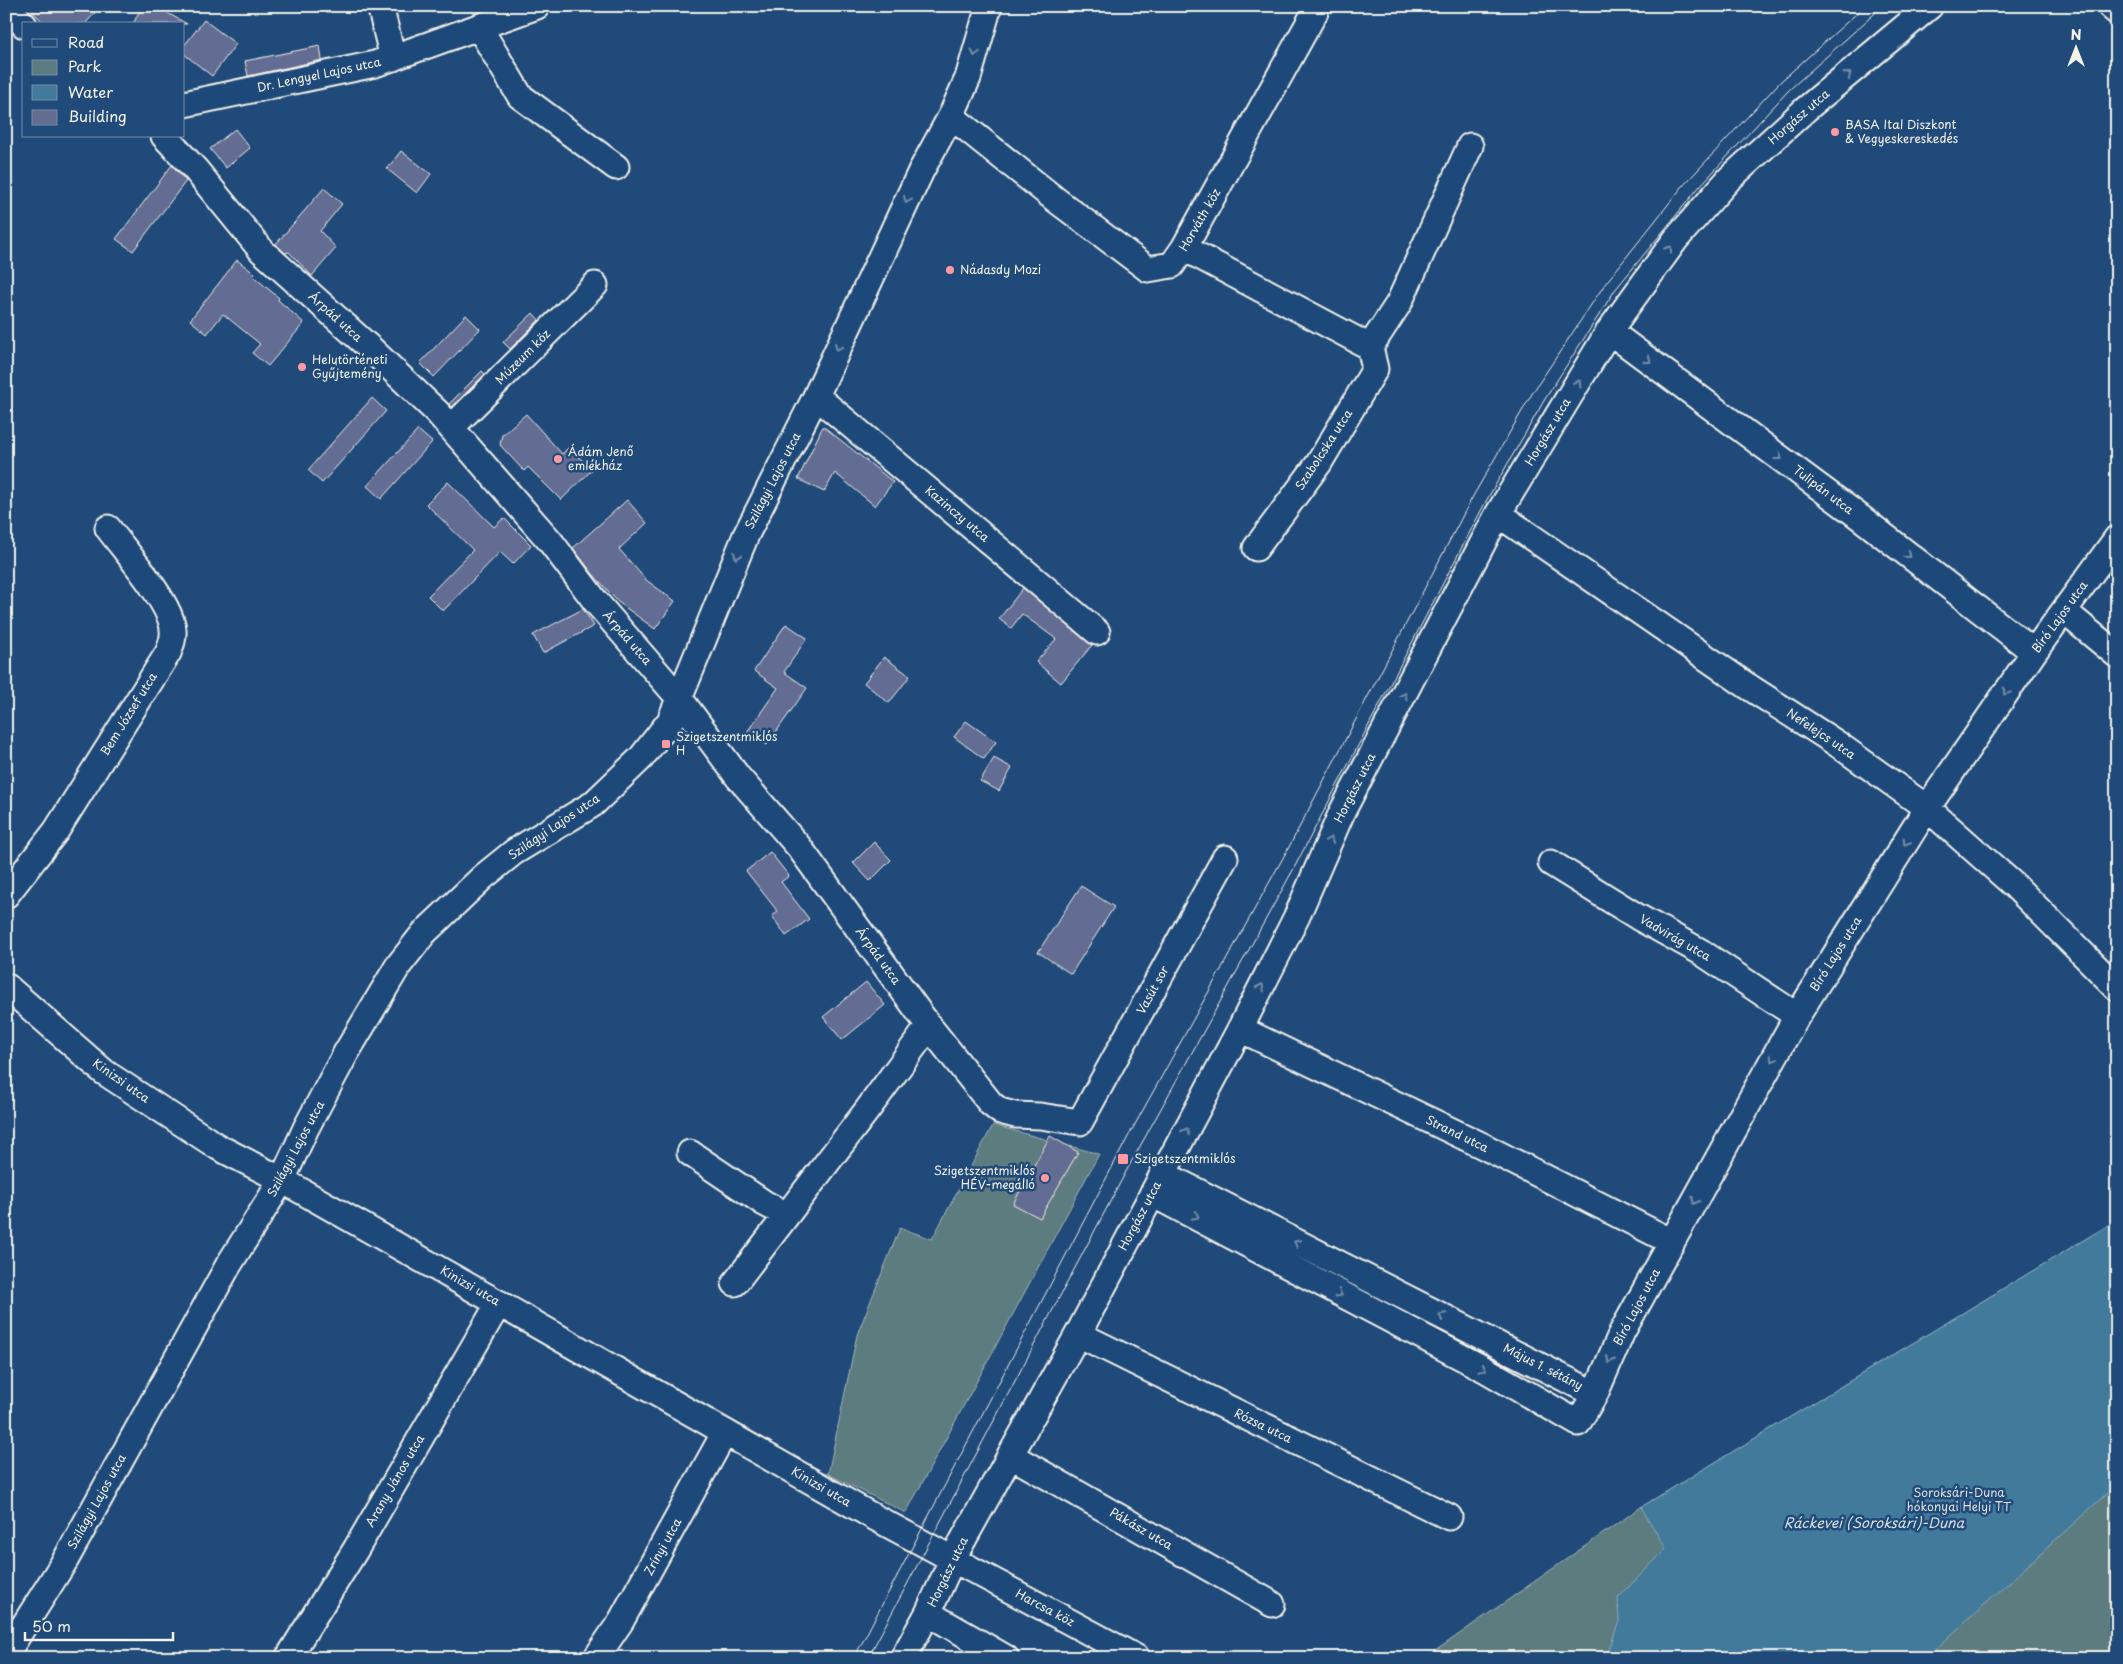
<svg xmlns="http://www.w3.org/2000/svg" width="2123" height="1664" viewBox="0 0 2123 1664" font-family="'Playpen Sans',sans-serif">
	<style>
		.green { fill: #5b7c80; stroke: #a8b6b4 }
		.water { fill: #427a9c; stroke: #89aaba }
		.building { fill: #646c92; stroke: #f4f1e8 }
		.lines { fill: none; stroke-linecap: round; stroke-linejoin: round }
		.minor-casing { stroke: #f4f1e8; stroke-width: 29 }
		.minor { stroke: #1f4a7a; stroke-width: 25 }
		.tram { stroke: #f4f1e8; stroke-width: 1 }
		.oneway { stroke: #748da6 }
		.poi-dot { fill: #ff9aa2; stroke: #1f4a7a; stroke-width: 2 }
		.labels { text-anchor: middle; stroke-width: 5; stroke-linejoin: round; paint-order: stroke }
		.street-label { font-size: 12px; fill: #f4f1e8; stroke: #1f4a7a }
		.poi-label { font-size: 12px; fill: #f4f1e8; stroke: #1f4a7a; text-anchor: start }
		.park-label { font-size: 12px; fill: #dddfd8; stroke: #1f4a7a }
		.water-label { font-size: 14px; font-style: italic; fill: #d9dfdd; stroke: #1f4a7a }
	</style>
	<rect width="100%" height="100%" fill="#1f4a7a"/>
	<filter id="ink" filterUnits="userSpaceOnUse"><feTurbulence type="fractalNoise" baseFrequency=".02" numOctaves="2"/><feDisplacementMap in="SourceGraphic" scale="10" xChannelSelector="R" yChannelSelector="G"/><feConvolveMatrix kernelMatrix="1 2 1 2 8 2 1 2 1" color-interpolation-filters="sRGB"/></filter>
	<g filter="url(#ink)">
		<!-- green -->
		<path class="green" d="M993,1125L1099,1154L906,1513L828,1474L857,1335L900,1228L932,1239Z
			M2117,1220V1658H1425L1641,1507Z"/>
		<!-- water -->
		<path class="water" d="M2117,1220V1484L1926,1658H1606L1619,1621L1618,1598L1666,1549L1641,1507Z"/>
		<!-- building -->
		<path class="building" d="M27,6H101L85,24H45Z
			M142,6H155L187,24H133Z
			M204,20L236,44L212,76L184,54V46Z
			M320,46L322,60L248,76L245,61Z
			M235,129L250,148L226,168L210,149Z
			M401,151L431,174L417,193L387,169Z
			M172,165L186,181L133,251L116,239Z
			M324,188L342,204L320,231L336,248L312,276L289,252L285,253L276,244Z
			M237,260L255,274L253,276L279,298L278,300L304,323L268,366L252,353L260,344L223,314L207,334L190,320Z
			M533,313L539,320L510,349L503,342Z
			M466,315L480,329L434,377L420,363Z
			M482,371L485,374L452,407L449,404Z
			M372,398L386,411L322,483L308,470Z
			M526,414L562,454L569,447L592,470L561,500L528,467L524,471L500,445L502,435Z
			M823,426L893,482L875,506L835,473L824,492L798,479Z
			M418,430L432,442L381,499L367,486Z
			M448,482L494,527L504,518L531,545L513,564L500,552L443,611L428,596L473,550L426,504Z
			M627,500L647,523L619,549L646,580L675,601L655,629L618,602L593,574L573,548Z
			M1023,588L1092,645L1061,683L1036,662L1056,639L1022,614L1011,628L999,619Z
			M583,609L594,626L543,653L533,635Z
			M786,624L807,638L784,672L807,688L767,745L747,732L778,688L754,671Z
			M884,657L910,676L889,703L864,683Z
			M966,721L996,742L984,759L954,737Z
			M994,758L1012,768L999,791L980,781Z
			M874,842L891,860L870,881L853,863Z
			M770,852L789,876L781,882L809,919L786,936L772,916L778,912L746,871Z
			M1081,886L1114,907L1071,974L1038,952Z
			M866,982L885,1005L842,1040L823,1017Z
			M1050,1136L1078,1152L1040,1218L1013,1204Z"/>
		<g class="lines">
			<defs>
				<path id="minor" d="M6,6L24,25
					M380,6L393,58
					M2110,6L2117,12
					M479,27L520,96L616,167
					M184,104L375,64L537,6
					M951,116L1056,200L1148,269L1172,265L1184,248L1315,12
					M164,136L195,169L262,251L371,349L438,413L550,541L596,602L680,699L738,777L799,847L929,1026L991,1104L1000,1111L1015,1115L1040,1116L1080,1122L1225,858
					M1184,248L1370,347
					M1609,331L1861,518L2034,652
					M816,396L1097,632
					M451,428L595,285
					M1498,514L1746,685L1836,743L1927,808L2015,886L2117,988
					M1256,548L1319,463L1375,369L1370,347L1399,303L1470,146
					M2064,611L2117,655
					M1551,863L1638,917L1701,952L1797,1016
					M6,895L56,831L168,653C171,646 174,638 173,630C172,604 125,551 108,528
					M6,986L104,1072L218,1147L282,1180L874,1517L1137,1658
					M1240,1029L1481,1145L1672,1242
					M690,1153L764,1203L787,1215
					M1163,1174L1595,1394
					M1152,1194L1486,1370L1578,1423L1595,1394L1622,1332L1797,1016L1927,808L2034,652L2117,538
					M735,1283L868,1109L929,1026
					M1078,1334L1449,1517
					M1010,1455L1272,1604
					M928,1613L1006,1658
					M6,1654L66,1559L228,1266L282,1180L306,1128L346,1053L398,966L424,933L483,877L514,852L593,804L641,758L670,721L746,535L816,396L921,171L951,116L968,78L989,6
					M288,1658L356,1549L499,1303
					M596,1658L621,1621L725,1432
					M903,1658L928,1613L953,1558L1078,1334L1240,1029L1297,916L1342,812L1498,514L1609,331L1676,239L1729,179L1806,109L1930,6"/>
			</defs>
			<!-- minor casing -->
			<use href="#minor" class="minor-casing"/>
			<!-- minor -->
			<use href="#minor" class="minor"/>
			<!-- tram -->
			<path class="tram" d="M854,1658L1128,1137L1289,847L1472,498L1533,392L1605,284L1682,187L1780,82L1865,6
				M868,1658L1128,1168L1293,870L1485,503L1545,399L1615,290L1700,186L1789,90L1883,6"/>
		</g>
		<!-- one-way arrows -->
		<defs><path id="oneway-chevron" d="M-2-3.5L2.5 0L-2 3.5" fill="none" stroke-width="1.6" stroke-linecap="round" stroke-linejoin="round" transform="scale(1.25)"/></defs>
		<g class="oneway">
			<use href="#oneway-chevron" transform="translate(975 53) rotate(106)"/>
			<use href="#oneway-chevron" transform="translate(1848 75) rotate(-39)"/>
			<use href="#oneway-chevron" transform="translate(907 200) rotate(115)"/>
			<use href="#oneway-chevron" transform="translate(1669 249) rotate(-54)"/>
			<use href="#oneway-chevron" transform="translate(838 347) rotate(114)"/>
			<use href="#oneway-chevron" transform="translate(1648 360) rotate(37)"/>
			<use href="#oneway-chevron" transform="translate(1578 383) rotate(-59)"/>
			<use href="#oneway-chevron" transform="translate(1779 457) rotate(37)"/>
			<use href="#oneway-chevron" transform="translate(1908 555) rotate(38)"/>
			<use href="#oneway-chevron" transform="translate(737 556) rotate(112)"/>
			<use href="#oneway-chevron" transform="translate(2006 692) rotate(124)"/>
			<use href="#oneway-chevron" transform="translate(1404 696) rotate(-62)"/>
			<use href="#oneway-chevron" transform="translate(1330 840) rotate(-67)"/>
			<use href="#oneway-chevron" transform="translate(1906 842) rotate(122)"/>
			<use href="#oneway-chevron" transform="translate(1261 987) rotate(-63)"/>
			<use href="#oneway-chevron" transform="translate(1773 1059) rotate(119)"/>
			<use href="#oneway-chevron" transform="translate(1186 1131) rotate(-62)"/>
			<use href="#oneway-chevron" transform="translate(1695 1201) rotate(119)"/>
			<use href="#oneway-chevron" transform="translate(1196 1216) rotate(28)"/>
			<use href="#oneway-chevron" transform="translate(1297 1243) rotate(-153)"/>
			<use href="#oneway-chevron" transform="translate(1339 1294) rotate(28)"/>
			<use href="#oneway-chevron" transform="translate(1442 1316) rotate(-153)"/>
			<use href="#oneway-chevron" transform="translate(1610 1360) rotate(114)"/>
			<use href="#oneway-chevron" transform="translate(1483 1369) rotate(29)"/>
		</g>
	</g>
	<!-- markers -->
	<g class="poi-dot">
		<circle cx="1835" cy="132" r="5"/>
		<circle cx="950" cy="270" r="5"/>
		<circle cx="302" cy="367" r="5"/>
		<circle cx="558" cy="459" r="5"/>
		<rect x="661" y="739" width="10" height="10" rx="2.5"/>
		<rect x="1117" y="1153" width="12" height="12" rx="2.5"/>
		<circle cx="1045" cy="1178" r="5"/>
	</g>
	<g class="labels">
		<!-- street labels -->
		<g class="street-label">
			<text transform="translate(319 75) rotate(-12)" y="4">Dr. Lengyel Lajos utca</text>
			<text transform="translate(1799 117) rotate(-41)" y="4">Horgász utca</text>
			<text transform="translate(1200 220) rotate(-60)" y="4">Horváth köz</text>
			<text transform="translate(335 317) rotate(42)" y="4">Árpád utca</text>
			<text transform="translate(523 357) rotate(-45)" y="4">Múzeum köz</text>
			<text transform="translate(1548 432) rotate(-59)" y="4">Horgász utca</text>
			<text transform="translate(1324 450) rotate(-57)" y="4">Szabolcska utca</text>
			<text transform="translate(773 481) rotate(-63)" y="4">Szilágyi Lajos utca</text>
			<text transform="translate(1823 490) rotate(37)" y="4">Tulipán utca</text>
			<text transform="translate(957 514) rotate(40)" y="4">Kazinczy utca</text>
			<text transform="translate(2060 617) rotate(-54)" y="4">Bíró Lajos utca</text>
			<text transform="translate(627 638) rotate(49)" y="4">Árpád utca</text>
			<text transform="translate(129 714) rotate(-58)" y="4">Bem József utca</text>
			<text transform="translate(1821 734) rotate(34)" y="4">Nefelejcs utca</text>
			<text transform="translate(1355 788) rotate(-63)" y="4">Horgász utca</text>
			<text transform="translate(554 827) rotate(-34)" y="4">Szilágyi Lajos utca</text>
			<text transform="translate(1675 938) rotate(30)" y="4">Vadvirág utca</text>
			<text transform="translate(1836 954) rotate(-58)" y="4">Bíró Lajos utca</text>
			<text transform="translate(878 956) rotate(54)" y="4">Árpád utca</text>
			<text transform="translate(1153 990) rotate(-61)" y="4">Vasút sor</text>
			<text transform="translate(121 1081) rotate(35)" y="4">Kinizsi utca</text>
			<text transform="translate(1457 1134) rotate(26)" y="4">Strand utca</text>
			<text transform="translate(296 1149) rotate(-62)" y="4">Szilágyi Lajos utca</text>
			<text transform="translate(1140 1216) rotate(-62)" y="4">Horgász utca</text>
			<text transform="translate(470 1286) rotate(30)" y="4">Kinizsi utca</text>
			<text transform="translate(1637 1307) rotate(-62)" y="4">Bíró Lajos utca</text>
			<text transform="translate(1543 1367) rotate(27)" y="4">Május 1. sétány</text>
			<text transform="translate(1263 1426) rotate(26)" y="4">Rózsa utca</text>
			<text transform="translate(395 1481) rotate(-60)" y="4">Arany János utca</text>
			<text transform="translate(821 1487) rotate(30)" y="4">Kinizsi utca</text>
			<text transform="translate(97 1502) rotate(-61)" y="4">Szilágyi Lajos utca</text>
			<text transform="translate(1141 1529) rotate(30)" y="4">Pákász utca</text>
			<text transform="translate(663 1547) rotate(-61)" y="4">Zrínyi utca</text>
			<text transform="translate(948 1572) rotate(-64)" y="4">Horgász utca</text>
			<text transform="translate(1045 1608) rotate(28)" y="4">Harcsa köz</text>
		</g>
		<!-- poi labels -->
		<g class="poi-label">
			<text x="1845" y="129">BASA Ital Diszkont<tspan x="1845" dy="14">&amp; Vegyeskereskedés</tspan></text>
			<text x="960" y="274">Nádasdy Mozi</text>
			<text x="312" y="364">Helytörténeti<tspan x="312" dy="14">Gyűjtemény</tspan></text>
			<text x="568" y="456">Ádám Jenő<tspan x="568" dy="14">emlékház</tspan></text>
			<text x="676" y="741">Szigetszentmiklós<tspan x="676" dy="14">H</tspan></text>
			<text x="1134" y="1163">Szigetszentmiklós</text>
			<text x="1035" y="1175" text-anchor="end">Szigetszentmiklós<tspan x="1035" dy="14">HÉV-megálló</tspan></text>
		</g>
		<!-- park labels -->
		<g class="park-label">
			<text x="1959" y="1497">Soroksári-Duna<tspan x="1959" dy="14">hókonyai Helyi TT</tspan></text>
		</g>
		<!-- water labels -->
		<g class="water-label">
			<text x="1874" y="1528">Ráckevei (Soroksári)-Duna</text>
		</g>
	</g>
	<!-- margin -->
	<rect width="2123" height="1664" fill="none" stroke="#1f4a7a" stroke-width="25"/>
	<rect x="12" y="12" width="2098" height="1639" fill="none" stroke="#f4f1e8" stroke-width="2" filter="url(#ink)"/>
	<!-- legend -->
	<rect x="22" y="22" width="162" height="115" fill="#1f4a7a" stroke="#748da6"/>
	<rect x="32" y="39" width="25" height="8" fill="#1f4a7a" stroke="#748da6"/>
	<text x="68" y="48" font-size="15" fill="#f4f1e8">Road</text>
	<rect x="32" y="60" width="25" height="15" fill="#5b7c80" stroke="#748da6"/>
	<text x="68" y="72" font-size="15" fill="#f4f1e8">Park</text>
	<rect x="32" y="85" width="25" height="15" fill="#427a9c" stroke="#748da6"/>
	<text x="68" y="98" font-size="15" fill="#f4f1e8">Water</text>
	<rect x="32" y="110" width="25" height="15" fill="#646c92" stroke="#748da6"/>
	<text x="68" y="122" font-size="15" fill="#f4f1e8">Building</text>
	<!-- north arrow -->
	<g transform="translate(2076 48)" stroke="#1f4a7a" stroke-width="4" paint-order="stroke">
	<path d="M0-4L9 19L0 12L-9 19Z" fill="#f4f1e8"/>
	<text y="-8" font-size="14" font-weight="bold" text-anchor="middle" fill="#f4f1e8">N</text>
	</g>
	<!-- scale -->
	<path d="M25 1632v8h148v-8" fill="none" stroke="#f4f1e8" stroke-width="2.5"/>
	<text x="32" y="1632" font-size="15" fill="#f4f1e8" stroke="#1f4a7a" stroke-width="4" paint-order="stroke">50 m</text>
</svg>
